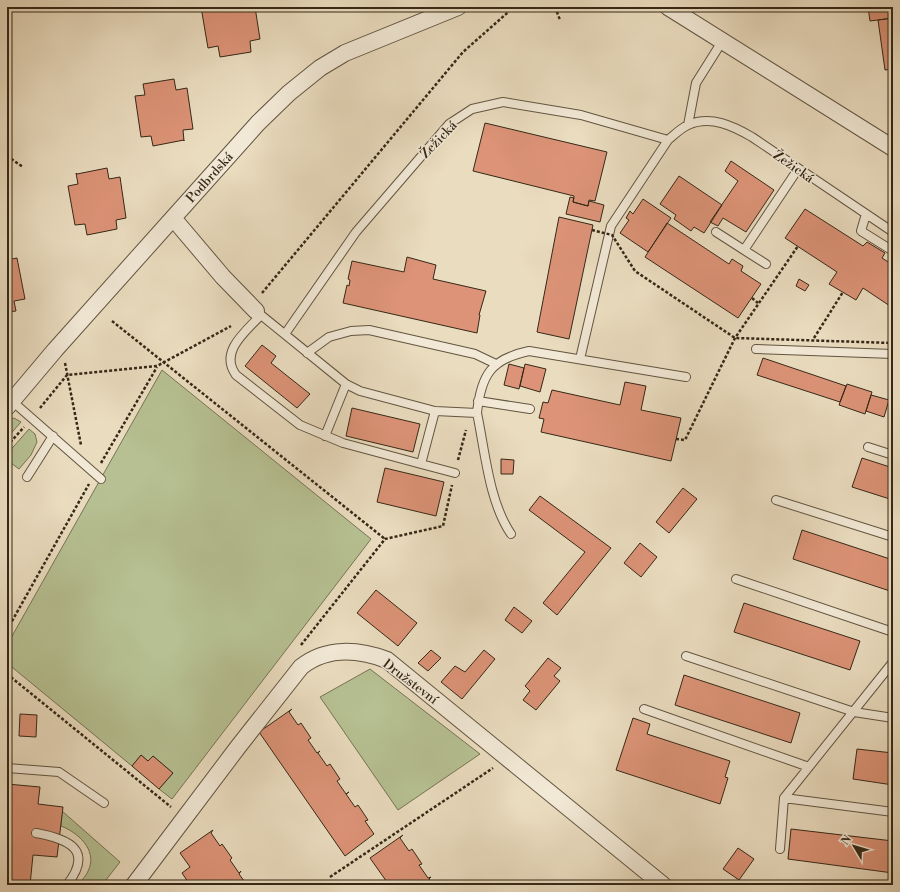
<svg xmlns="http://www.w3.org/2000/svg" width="900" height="892" viewBox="0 0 900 892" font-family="'Libre Bodoni',serif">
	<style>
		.green { fill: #b6c092; stroke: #767454 }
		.building { fill: #dc9377; stroke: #352817 }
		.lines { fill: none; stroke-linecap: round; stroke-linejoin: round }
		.service-casing { stroke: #625541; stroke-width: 10 }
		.minor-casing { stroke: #625541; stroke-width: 18 }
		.path { stroke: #352817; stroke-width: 2.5; stroke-dasharray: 3 2; stroke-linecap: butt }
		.service { stroke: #f1e8d5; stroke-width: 8 }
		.minor { stroke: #f1e8d5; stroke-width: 16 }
		.path-bridge { stroke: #352817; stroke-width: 2.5; stroke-dasharray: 3 2; stroke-linecap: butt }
		.labels { text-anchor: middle; stroke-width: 3; stroke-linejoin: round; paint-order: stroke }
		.street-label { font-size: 13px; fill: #352817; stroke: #f1e8d5 }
	</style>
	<rect width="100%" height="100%" fill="#eadcbf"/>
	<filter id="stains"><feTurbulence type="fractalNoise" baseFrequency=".005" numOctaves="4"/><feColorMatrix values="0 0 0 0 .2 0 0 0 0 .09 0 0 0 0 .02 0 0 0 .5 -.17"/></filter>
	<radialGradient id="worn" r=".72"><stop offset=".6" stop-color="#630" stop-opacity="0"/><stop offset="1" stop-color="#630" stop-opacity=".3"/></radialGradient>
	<!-- green -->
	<path class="green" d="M162,370L371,539L172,799L159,789L173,773L153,756L148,761L141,755L132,766L7,663V645Z
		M14,418L21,422L7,438V421Z
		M29,429L35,434L37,442L31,455L19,469L7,460V454Z
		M370,669L480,754L398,810L320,697Z
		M62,811L120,862L102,885H78C82,880 87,875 89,869C97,849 77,832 61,826Z"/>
	<!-- building -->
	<path class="building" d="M201,7H255L260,39L250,41L251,52L220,57L218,46L208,48Z
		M868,7H893V18L870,21Z
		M893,18V69L885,70L878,20Z
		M174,79L176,90L187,88L193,129L183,130L184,141V140L153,146L151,136L141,137L135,96L145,95L143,84Z
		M485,123L607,152L595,201L589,200L588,206L573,202L574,196L473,171Z
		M731,161L774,190L746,232L723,218L718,226L710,222L738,181L725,171Z
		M107,168L109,179L120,177L126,218L116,220L117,229L87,235L85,224L75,225L68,186L78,184L76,173L77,174Z
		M679,176L722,205L704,233L694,227L691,231L674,219L676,215L660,204Z
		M570,197L574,198L573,202L588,206L589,201L604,205L600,222L566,214Z
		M643,199L671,218L648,252L620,233L629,220L626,218L630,211L633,214Z
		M805,209L863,246L867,242L885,253L882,258L893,265V308L863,288L856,300L829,284L837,272L785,238Z
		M559,217L593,225L569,339L537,332Z
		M667,223L729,264L732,259L743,266L741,271L761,284L738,318L645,257Z
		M407,257L436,265L433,279L486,291L479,315H480L477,333L343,303L347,285L349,286L350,280L348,279L352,261L404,272Z
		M17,258L25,299L14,301L16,311L7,312V260Z
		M799,279L809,285L805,291L796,286Z
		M262,345L276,356L271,363L310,394L297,408L245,366Z
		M763,358L846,386L840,402L757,375Z
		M509,364L524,368L519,389L504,385Z
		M525,364L546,369L540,392L520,386Z
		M625,382L646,386L641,410L681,418L671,461L541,432L544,419L539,418L543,402L548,403L552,390L620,405Z
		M847,384L872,392L865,414L839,405Z
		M871,395L889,400L884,417L866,411Z
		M352,408L420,424L413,452L346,436Z
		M862,458L893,468V500L852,487Z
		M501,459L514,460L513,474H501Z
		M385,468L444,482L436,516L377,502Z
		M683,488L697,499L669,533L656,522Z
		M540,496L611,548L557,615L543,603L585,552L529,510Z
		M802,530L893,560V592L793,559Z
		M640,543L657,557L641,577L624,563Z
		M376,590L417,623L398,646L357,613Z
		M744,603L860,641L850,670L734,632Z
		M514,607L532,621L522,633L505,620Z
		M431,650L441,658L428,671L418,663Z
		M484,650L495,659L462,699L441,682L455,666L465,672Z
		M548,658L561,668L554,676L560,681L536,710L523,700L530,691L525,686Z
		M684,675L800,713L791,743L675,705Z
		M292,709L289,712L298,725L301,723L311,738L308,740L317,753L320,751L318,753L327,766L330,764L340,779L337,781L346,794L349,792L346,794L355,807L358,805L368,820L365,821L374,834L345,856L259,732Z
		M20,714L37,715L36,737L19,736Z
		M633,718L650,724L647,734L730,761L725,777L728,778L720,804L616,770Z
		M857,749L893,753V785L853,779Z
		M141,755L148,761L153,756L173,773L159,789L132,766Z
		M7,784L40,787L38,804L63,807L57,857L33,855L30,885H7Z
		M791,829L893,841V873L788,859Z
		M213,830L211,833L220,846L222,844L232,858L230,860L239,873L241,871L239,874L247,885H202L200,881L194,885H190L182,873L190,867L180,853Z
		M403,835L400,838L409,851L412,849L422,864L419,865L428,878L431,877L429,879L433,885H389L370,858Z
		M738,848L754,859L739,880L723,869Z"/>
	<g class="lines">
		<defs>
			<path id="service" d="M688,125L696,83L723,40
				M866,214L861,231L893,251
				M716,232L744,250L798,169
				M744,250L766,264
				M256,311L346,384L360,391L435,411L477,413
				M261,315C245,332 219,352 236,375L300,425L343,443L421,464L435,411
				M285,334L356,232L449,124L472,109L503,102L581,115L668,140C674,135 681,128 688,125C711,115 733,126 752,137L893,232
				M756,349L893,354
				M307,353L329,337L351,331L369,330L475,354L496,364
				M580,359L611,226L668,140
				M12,401L101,479
				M478,401L530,409
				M325,436L346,384
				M868,447L893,455
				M421,464L455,473
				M27,477L53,436
				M776,500L893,537
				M511,534C489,502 485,451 477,413C481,375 491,359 529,351L686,377
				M736,579L893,632
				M686,656L854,712L893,718
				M644,709L809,767
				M7,768L59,772L104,803
				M784,798L893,812
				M36,833C69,839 94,850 67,885
				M780,849L784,798L893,662"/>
			<path id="minor" d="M668,7L893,148
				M173,218L223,277L256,311
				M7,407L55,350L173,218L258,123L289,93L320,68L345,53L458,7
				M134,885L238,747L301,667C326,647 358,649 387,660L663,885"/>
		</defs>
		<!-- service casing -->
		<use href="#service" class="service-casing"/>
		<!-- minor casing -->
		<use href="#minor" class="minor-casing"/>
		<!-- path -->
		<path class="path" d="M555,7L560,20
			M7,156L23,167
			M262,293L463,52L514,7
			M752,298L758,303
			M112,321L385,539
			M814,338L843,292
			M65,363L81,445
			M40,408L67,375L157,366L231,326
			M7,446L24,427
			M458,460L466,430
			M101,463L157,367
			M7,630L89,484
			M301,645L385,539L443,526L452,485
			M7,674L171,807
			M330,877L493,768"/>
		<!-- service -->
		<use href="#service" class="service"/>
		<!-- minor -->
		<use href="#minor" class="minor"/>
		<!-- path-bridge -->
		<path class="path-bridge" d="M592,230L612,235L635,271L735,338L893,343
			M676,439L685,440L735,338L798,246"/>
	</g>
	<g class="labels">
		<!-- street labels -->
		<g class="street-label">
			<text transform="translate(438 139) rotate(-46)" y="5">Žežická</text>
			<text transform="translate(794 166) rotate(35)" y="5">Žežická</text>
			<text transform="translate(209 177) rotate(-48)" y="5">Podbrdská</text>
			<text transform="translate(411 681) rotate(37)" y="5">Družstevní</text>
		</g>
	</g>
	<!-- margin -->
	<rect width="900" height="892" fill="none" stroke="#eadcbf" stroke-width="24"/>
	<rect x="8" y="8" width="884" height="876" fill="none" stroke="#352817" stroke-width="2"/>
	<rect x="12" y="12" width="876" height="868" fill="none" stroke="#352817"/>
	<!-- north arrow -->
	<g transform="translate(854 846) rotate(308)" stroke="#f1e8d5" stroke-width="3" paint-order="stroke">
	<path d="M0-3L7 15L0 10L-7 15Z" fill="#352817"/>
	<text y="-6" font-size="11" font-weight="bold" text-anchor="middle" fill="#352817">N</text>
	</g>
	<rect width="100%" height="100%" filter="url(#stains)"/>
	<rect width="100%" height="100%" fill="url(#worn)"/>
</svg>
